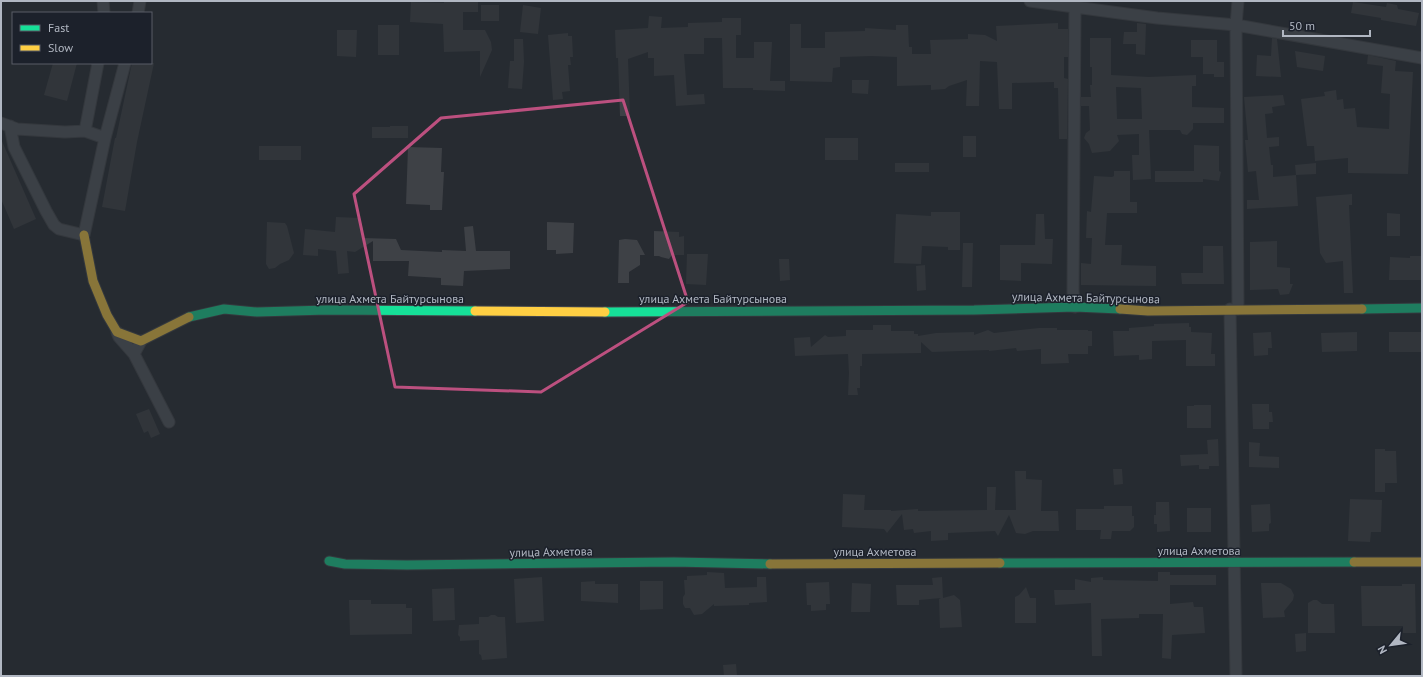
<svg xmlns="http://www.w3.org/2000/svg" width="1423" height="677" viewBox="0 0 1423 677" font-family="'PT Sans',sans-serif">
	<style>
		.building { fill: #3e4146; fill-rule: evenodd }
		.lines { fill: none; stroke-linecap: round; stroke-linejoin: round }
		.street-casing { stroke: #44474c; stroke-width: 13 }
		.fast-casing { stroke: #44474c; stroke-width: 11 }
		.slow-casing { stroke: #44474c; stroke-width: 11 }
		.street { stroke: #565960; stroke-width: 11 }
		.fast { stroke: #16e098; stroke-width: 9 }
		.slow { stroke: #ffcf43; stroke-width: 9 }
		.marked { fill: none; stroke: #bc507f; stroke-width: 3; stroke-linejoin: round }
		.labels { text-anchor: middle; stroke-width: 3; stroke-linejoin: round; paint-order: stroke }
		.street-label { font-size: 12px; fill: #b1b7c2; stroke: #1c212b }
	</style>
	<rect width="100%" height="100%" fill="#272b31"/>
	<!-- building -->
	<path class="building" d="M444,1H478V12H463V30H485L491,42L492,50L480,77V51L444,52L443,24L410,22L411,2L444,3Z
		M1353,2L1386,7L1387,3L1397,5L1398,9L1419,13L1416,26L1381,20V18L1351,13Z
		M481,5H499V21H481Z
		M523,5L541,8L538,34L520,32Z
		M649,16L662,17L661,28L688,27V23L722,22V18H741V35H736V58H754V42H772L770,81H785V91L753,90V88H723L722,38H704V54H684L687,95L704,94L705,104L676,106L674,75L654,76V58H648V52L628,59L630,116H620L618,58H616L615,30L648,28Z
		M1058,23V29H1068V57H1064V78L1068,79L1067,139H1059L1058,88H1054V82L1012,83V109H999L997,62L980,61L979,106H966L967,80L949,86L945,89L931,90V85L897,86V57L871,56L840,57V67L833,68L832,82L790,81V24H801V48H825V32L865,31V28L896,30V25H908L909,47H912V54H931L930,40L968,39V34L985,35L997,41L996,26Z
		M1137,23L1146,24L1145,55L1136,54V44H1123L1124,32H1137Z
		M378,25H399V55H378Z
		M337,30H357L356,57L337,56Z
		M568,33V36H572L573,57H570L571,65H568L570,91L562,92L563,99L553,100L548,35Z
		M1090,38H1111V75L1149,77L1196,75V86H1192V107L1224,108V123H1193V129L1187,135L1182,134L1180,130H1149L1151,179L1133,180L1132,155H1139V134L1117,135L1119,141L1110,151L1092,153L1089,144L1084,138L1086,133L1090,130L1089,106H1081V97H1091L1090,85H1092V67H1090ZM1116,87L1141,88L1142,119H1117Z
		M1272,38L1277,39L1281,77L1256,76L1257,55L1271,56Z
		M514,39H523L524,62L522,89L508,88L510,61H514Z
		M1191,40H1217V62H1224V77H1214V74H1203V57H1191Z
		M1295,51L1325,56L1323,71L1297,67Z
		M1368,55L1396,61L1395,71L1413,72L1408,174L1348,173V158L1315,161L1314,146H1307L1301,99L1325,96L1324,92L1336,90L1337,100L1343,99L1344,109L1355,108L1357,127L1389,129L1390,94L1381,93L1383,66L1367,64Z
		M53,63H77L67,101L44,95Z
		M132,63H154L137,142L125,211L102,207L115,138H116Z
		M852,80H869L868,94L852,93Z
		M1283,95L1285,105L1272,107L1273,113L1265,114L1267,138L1279,137V146L1269,147L1271,165H1273V177L1296,175L1295,165L1316,163V174L1296,175L1298,206L1247,209V200H1259L1256,171L1248,172L1245,140H1248L1244,97Z
		M390,126H408V138H372V127H390Z
		M963,136H976V157H963Z
		M825,138H858V160H825Z
		M1,139L36,219L14,229L1,199Z
		M1194,145L1219,146V171L1221,172L1219,181L1203,179V182H1155V171H1194Z
		M259,146H301V160H259Z
		M408,147L442,148L441,172H444L442,210H430V205L406,204Z
		M895,163H929V172H895Z
		M1114,171H1130V202H1137V213H1107L1105,245H1122L1121,265L1156,266V286L1081,285V263L1091,264L1092,238H1086L1087,211L1091,212L1094,176L1112,177L1114,176Z
		M1352,194V205H1349L1353,293H1344L1343,261L1326,263L1320,253L1316,197Z
		M931,212H960V250H948V247L922,246L921,264L894,263L896,214L931,216Z
		M1387,213L1400,214V236H1387Z
		M1036,214H1044L1045,239H1053L1052,264L1021,263V281L1000,280V245H1035Z
		M336,217L360,218L363,230V238L396,239L401,250L442,252V250L466,251L464,227L473,226L476,251H510V269L464,271L463,286L441,285V278L408,276L409,261H373V241L355,252L347,251L349,273L338,274L336,251L318,249V256L303,255L305,229L335,232Z
		M267,222L285,223L287,226L294,253L289,260L280,264L275,268L269,269L266,264Z
		M547,222L574,223L573,253L556,254V250H547Z
		M654,231L679,232V237L684,236V255H672L669,259L661,257L659,256H654Z
		M625,239L637,240L645,255H640V265L629,272V283H618L619,240Z
		M1277,241V267L1290,268V284H1293L1289,294L1280,295L1278,289L1250,290V242Z
		M963,243H973L972,287H962Z
		M1203,246H1223L1224,284H1182L1181,273H1203Z
		M687,254H708L706,285L686,284Z
		M1410,256H1422V280H1389L1390,257L1410,258Z
		M779,259H789L790,280L780,281Z
		M925,265L926,290L917,291L916,266Z
		M1189,323V327H1191V332L1212,333L1211,354H1215V366H1186V340L1152,341V359L1139,360V355L1114,356L1113,331H1129V328L1154,326V324Z
		M873,325H891V331H914V334H918V336L936,333L974,332V335L988,330L994,333L1039,328H1057V330H1088V331H1092V346H1088V354H1068L1069,363L1041,364V349L1017,351L1016,348L989,351V350L932,352L921,342V353L862,354V366H860V388H857L858,395H848L849,373L848,354L795,356L794,338L810,337L811,347L825,335L828,337L846,336V330H873Z
		M1271,332L1272,348H1268V355L1254,356L1253,333Z
		M1357,332V351L1322,352L1321,333Z
		M1389,332H1422V352H1389Z
		M1252,404H1269V412H1272L1273,422H1269V429H1253Z
		M1194,405H1211V428H1187V406H1194Z
		M149,409L160,434L151,438L148,431L144,433L136,414Z
		M1218,439L1219,466H1209V469H1199V465L1181,466L1180,455L1208,454L1207,440Z
		M1249,442L1260,443L1259,456L1279,457V468L1249,467Z
		M1375,449H1385V451H1396L1397,483H1385V492H1375Z
		M1113,469H1122L1123,484L1114,485Z
		M1015,471H1026V479L1042,480L1041,511H1058L1059,531H1033L1025,534L1016,533L1009,515L998,536L995,531L948,533V540L931,541V531L914,533L913,529L904,530L902,514L887,533L884,529L842,527L843,494L865,495L864,510H891V511L918,509V511L987,510V487H996L995,510H1016Z
		M1350,499L1382,500L1381,532H1371L1370,542L1348,541Z
		M1156,502H1169L1170,531L1157,532V524H1154V515H1156Z
		M1270,504L1271,523L1269,524V531L1252,532L1251,505Z
		M1104,506H1132V516H1134V527L1130,531H1112L1111,539H1100L1101,530H1076V509H1104Z
		M1187,508H1211V532H1187Z
		M707,572L724,573L725,588L757,587V577H766L767,602L749,603V605L714,606V604L702,614L694,615L690,608H685L683,604V597L685,594L684,580H687V576L707,575Z
		M1158,572H1170V575H1216V585H1170V604L1193,602L1194,607H1203L1205,633L1172,635L1171,659L1162,658L1163,614H1139V618L1101,619L1102,656H1092L1091,603L1055,605L1054,590H1075V579L1091,582V578L1103,577V580L1158,581Z
		M542,577L544,621L516,623L514,579Z
		M942,577L943,598L954,595L960,600L962,627L940,628L939,599L941,598L919,600V605H897L896,585H933L932,578Z
		M595,581V584H618V603L581,601V582Z
		M640,581H663V609L640,610Z
		M829,582L830,604H826V610L811,611V605H807L806,583Z
		M852,583L871,584L870,612H851Z
		M1261,583H1281L1291,589L1294,595L1293,600L1284,611L1285,617L1263,618Z
		M1402,584H1415L1416,633H1403V626H1362L1361,586H1402Z
		M1026,587L1030,598H1036V623H1015V597L1019,595Z
		M454,588L455,620L433,621L432,589Z
		M349,600H371V604H406V608H412V634L350,635Z
		M1313,600H1317L1322,604H1334L1335,633H1308V603Z
		M491,615H495L498,617H505L507,658L482,660L481,655L479,654V640L460,641V637L458,635L459,625L479,624V617H488Z
		M1306,633V651L1296,652L1295,634Z
		M736,664L737,676H724L723,665Z"/>
	<g class="lines">
		<defs>
			<path id="street" d="M103,1L104,13
				M1030,1L1157,18L1236,25L1422,58
				M1238,1L1236,25L1238,309
				M138,13L140,1
				M1,123L17,129L65,132L85,131L98,63
				M10,126L14,147L46,211L54,225L59,229L84,235L105,138L85,131
				M105,138L125,63
				M1075,307L1073,292L1075,8
				M1230,309L1236,676
				M117,332L119,337L134,354
				M141,341L134,354L169,422"/>
			<path id="fast" d="M1362,309L1422,308
				M605,312L974,310L1075,307L1120,309
				M189,317L224,309L257,312L327,310L475,311
				M329,561L345,564L407,565L674,562L770,564
				M1000,563L1354,562"/>
			<path id="slow" d="M84,235L93,281L107,315L117,332L141,341L189,317
				M1120,309L1148,311L1362,309
				M475,311L605,312
				M1354,562H1422
				M770,564L1000,563"/>
		</defs>
		<!-- street casing -->
		<use href="#street" class="street-casing"/>
		<!-- fast casing -->
		<use href="#fast" class="fast-casing"/>
		<!-- slow casing -->
		<use href="#slow" class="slow-casing"/>
		<!-- street -->
		<use href="#street" class="street"/>
		<!-- fast -->
		<use href="#fast" class="fast"/>
		<!-- slow -->
		<use href="#slow" class="slow"/>
	</g>
	<!-- marked area -->
	<path d="M0 0H1423V677H0ZM623,100L688,302L541,392L395,387L354,194L441,118Z" fill="#272b31" fill-opacity=".55" fill-rule="evenodd"/>
	<path class="marked" d="M623,100L688,302L541,392L395,387L354,194L441,118Z"/>
	<g class="labels">
		<!-- street labels -->
		<g class="street-label">
			<text transform="translate(1086 298) rotate(1)" y="4">улица Ахмета Байтурсынова</text>
			<text x="390" y="303">улица Ахмета Байтурсынова</text>
			<text x="713" y="303">улица Ахмета Байтурсынова</text>
			<text x="1199" y="555">улица Ахметова</text>
			<text transform="translate(551 552) rotate(-1)" y="4">улица Ахметова</text>
			<text x="875" y="556">улица Ахметова</text>
		</g>
	</g>
	<!-- border -->
	<rect width="1423" height="677" fill="none" stroke="#b1b7c2" stroke-width="4"/>
	<!-- legend -->
	<rect x="12" y="12" width="140" height="52" fill="#1c212b" stroke="#585d67"/>
	<rect x="20" y="25" width="20" height="6" fill="#16e098" stroke="#585d67"/>
	<text x="48" y="32" font-size="12" fill="#b1b7c2">Fast</text>
	<rect x="20" y="45" width="20" height="6" fill="#ffcf43" stroke="#585d67"/>
	<text x="48" y="52" font-size="12" fill="#b1b7c2">Slow</text>
	<!-- north arrow -->
	<g transform="translate(1391 645) rotate(241)" stroke="#1c212b" stroke-width="3" paint-order="stroke">
	<path d="M0-3L7 15L0 10L-7 15Z" fill="#b1b7c2"/>
	<text y="-6" font-size="11" font-weight="bold" text-anchor="middle" fill="#b1b7c2">N</text>
	</g>
	<!-- scale -->
	<path d="M1283 30v6h87v-6" fill="none" stroke="#b1b7c2" stroke-width="2"/>
	<text x="1289" y="30" font-size="12" fill="#b1b7c2" stroke="#1c212b" stroke-width="3" paint-order="stroke">50 m</text>
</svg>
